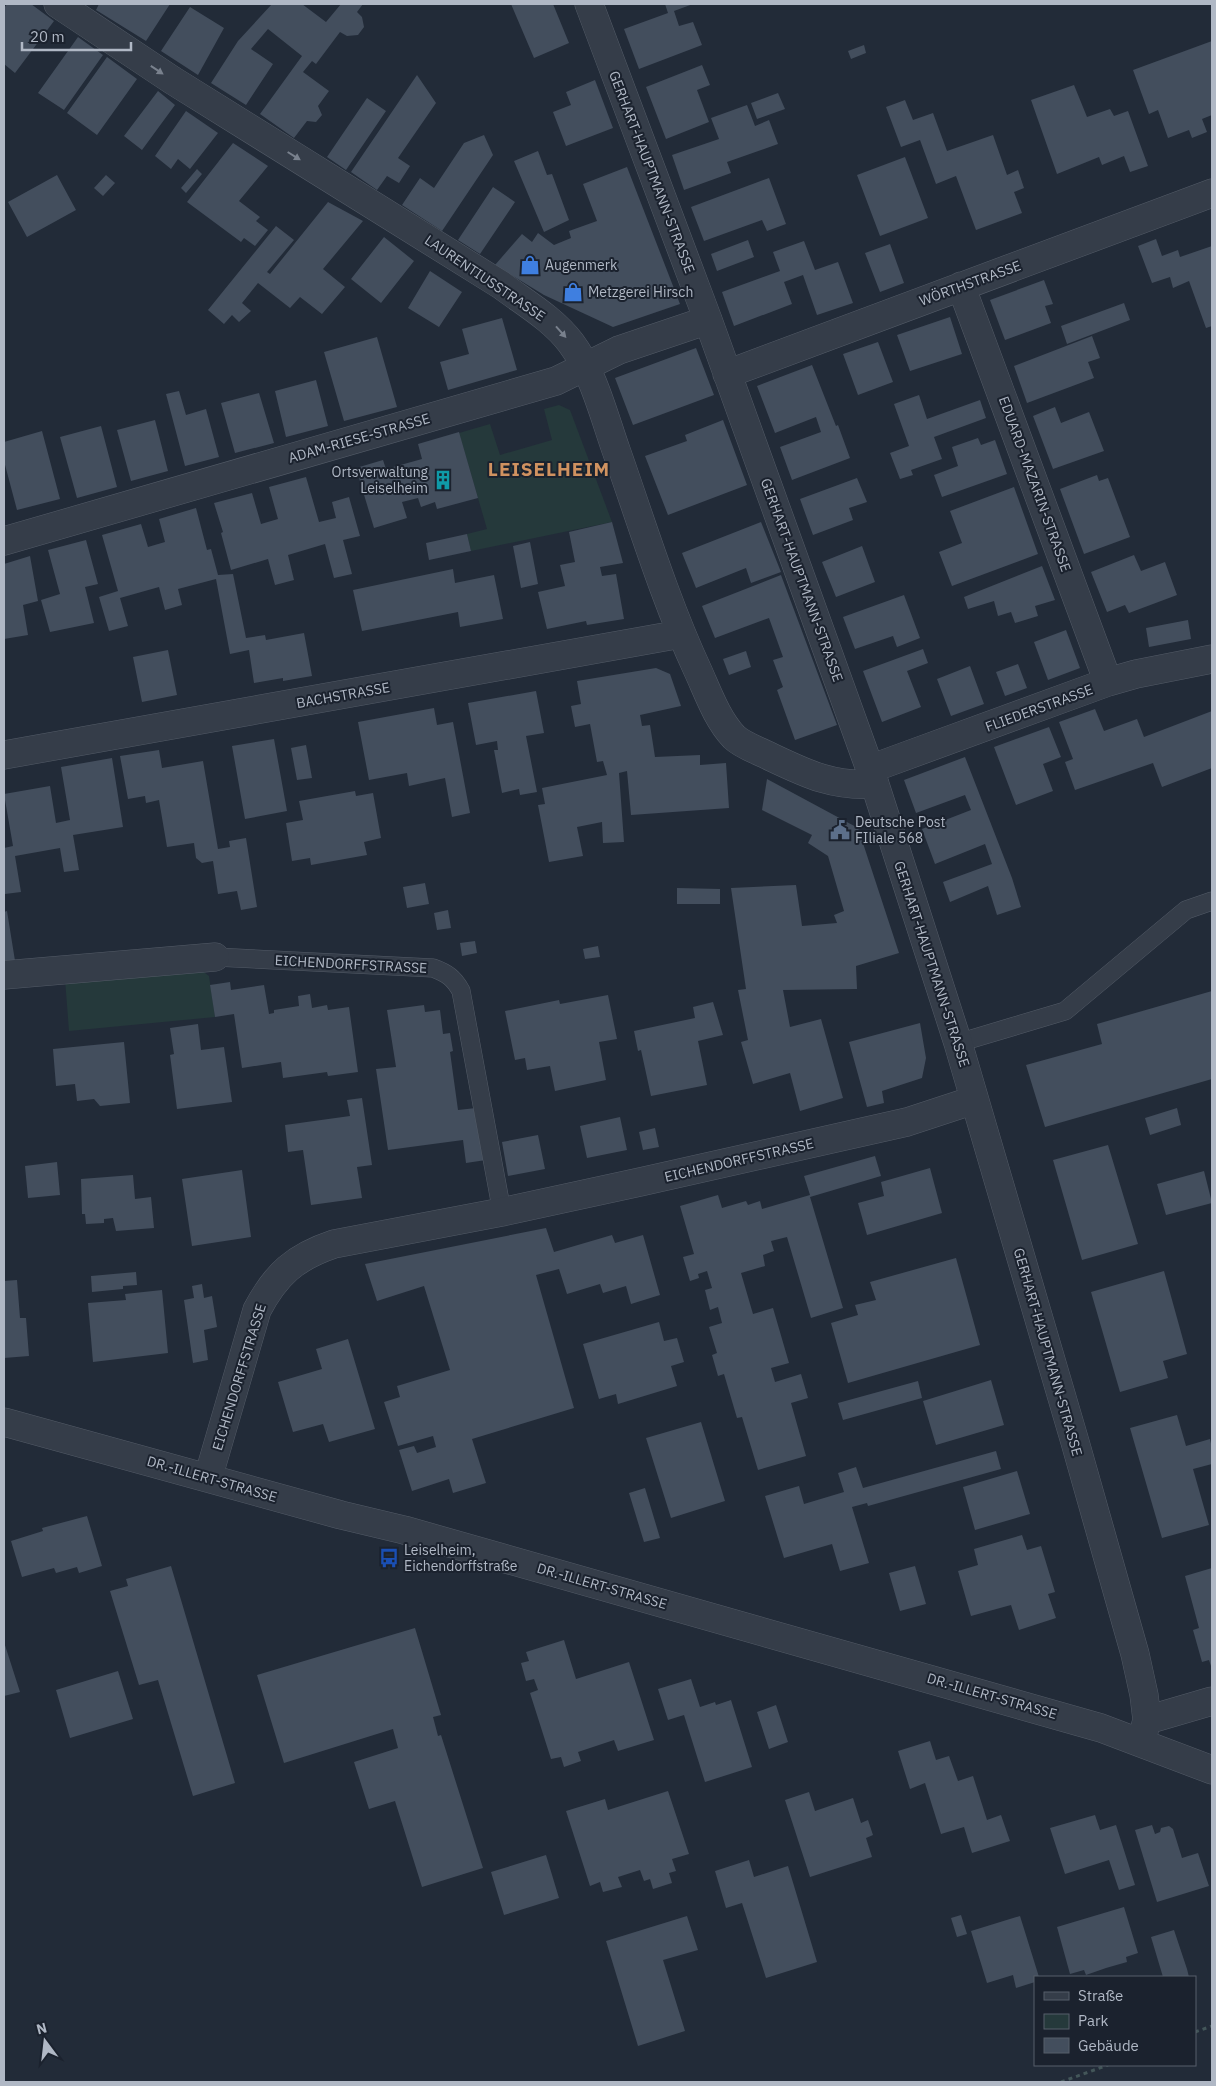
<svg xmlns="http://www.w3.org/2000/svg" width="1216" height="2086" viewBox="0 0 1216 2086" font-family="'IBM Plex Sans',sans-serif">
	<style>
		.green { fill: #25393b }
		.building { fill: #434e5d }
		.lines { fill: none; stroke-linecap: round; stroke-linejoin: round }
		.lane-casing { stroke: #535b67; stroke-width: 19 }
		.street-casing { stroke: #535b67; stroke-width: 29 }
		.path { stroke: #435659; stroke-width: 3; stroke-dasharray: 4 4; stroke-linecap: butt }
		.lane { stroke: #353d49; stroke-width: 18 }
		.street { stroke: #353d49; stroke-width: 28 }
		.oneway { fill: #79818d }
		.labels { text-anchor: middle; stroke-width: 4; stroke-linejoin: round; paint-order: stroke }
		.street-label { font-size: 14px; fill: #b0b8c5; stroke: #1b222e }
		.poi-label { font-size: 14px; fill: #b0b8c5; stroke: #1b222e; text-anchor: start }
		.district-label { font-size: 19px; font-weight: bold; letter-spacing: 1px; fill: #d09260; stroke: #1b222e }
	</style>
	<rect width="100%" height="100%" fill="#222b38"/>
	<!-- green -->
	<path class="green" d="M559,405L570,410L612,522L471,551L467,534L487,529L459,433L490,424L500,455L552,440L544,409Z
		M197,967L209,976L215,1017L69,1031L65,979Z"/>
	<!-- building -->
	<path class="building" d="M7,4H31L54,21L15,73L4,64V8Z
		M99,4H170L146,41L96,10Z
		M272,4H302L326,22L341,4H363L357,12L362,17L364,27L358,35L347,36L340,32L316,64L312,61L303,72L329,91L318,106L322,115L316,122L307,121L294,138L260,114L302,56L268,29L251,49L273,64L246,105L211,83L238,41Z
		M511,4H553L569,43L534,58Z
		M665,4H693L674,11L679,26L693,22L702,45L639,69L624,29L668,13Z
		M190,7L224,28L198,75L161,51Z
		M78,37L103,55L64,110L38,93Z
		M1212,41V115L1202,119L1207,132L1192,138L1189,130L1168,138L1158,110L1149,114L1133,70Z
		M864,45L866,53L851,59L848,51Z
		M107,57L137,79L97,135L67,113Z
		M702,65L710,85L697,90L709,122L666,139L646,87Z
		M417,75L436,103L398,158L410,166L399,183L387,176L377,190L351,172Z
		M595,80L613,128L566,146L553,112L571,105L566,92Z
		M1074,85L1087,117L1110,109L1114,116L1128,111L1148,166L1130,172L1124,156L1102,165L1099,157L1057,174L1031,100Z
		M158,91L175,105L142,150L124,136Z
		M778,93L785,109L757,119L751,103Z
		M367,98L386,111L346,170L327,157Z
		M905,100L913,120L933,113L947,151L993,135L1007,175L1018,170L1024,188L1014,192L1022,213L976,230L956,176L936,184L920,140L901,147L886,107Z
		M747,105L755,126L769,120L778,144L727,162L731,173L684,190L672,155L719,139L711,118Z
		M186,111L218,133L190,169L178,159L171,169L155,156Z
		M484,135L493,155L442,231L402,205L420,178L434,188L464,143Z
		M233,143L268,166L239,201L260,217L256,221L268,230L255,246L244,238L241,242L187,202Z
		M538,151L547,175L552,174L569,220L544,232L514,161Z
		M905,157L928,218L880,236L857,175Z
		M627,167L680,304L613,327L544,295L495,265L522,234L532,242L538,233L554,245L571,238L569,231L597,221L583,184Z
		M197,169L202,174L186,193L181,188Z
		M57,175L76,210L27,237L8,202Z
		M106,175L115,183L103,196L94,188Z
		M769,178L786,224L767,231L762,220L704,241L691,207Z
		M493,187L515,202L480,254L458,240Z
		M328,202L363,221L323,269L345,287L322,314L300,297L290,308L258,283L242,303L251,311L239,322L232,315L224,324L208,310L276,226L294,240L267,272L270,274Z
		M384,237L414,261L381,303L351,279Z
		M1156,239L1162,256L1178,250L1180,257L1212,246V326L1206,328L1189,281L1173,288L1170,277L1152,283L1138,246Z
		M748,240L754,257L717,271L711,254Z
		M804,241L815,270L838,262L853,303L817,315L803,275L784,282L792,304L734,326L722,292L780,271L773,252Z
		M890,244L904,283L880,292L865,253Z
		M430,271L462,292L439,327L408,308Z
		M1044,280L1053,304L1045,306L1051,323L1005,340L990,300Z
		M1124,303L1130,320L1067,344L1061,326Z
		M950,317L962,354L910,371L897,335Z
		M502,318L517,370L448,390L440,362L469,354L462,329Z
		M1092,336L1100,358L1088,362L1094,378L1027,403L1014,366Z
		M377,337L397,407L344,421L324,352Z
		M878,342L893,382L858,395L843,354Z
		M696,348L714,395L633,425L615,378Z
		M812,365L836,426L838,425L850,458L792,480L780,447L821,432L816,417L775,433L757,386Z
		M316,380L328,426L286,437L275,391Z
		M179,391L186,415L206,409L219,457L185,466L166,394Z
		M259,393L274,443L235,453L221,403Z
		M919,395L927,419L980,400L986,418L934,437L942,459L911,470L913,475L900,479L890,453L909,446L894,404Z
		M1055,407L1061,423L1089,412L1104,451L1053,469L1033,416Z
		M155,420L168,471L131,481L117,430Z
		M723,420L747,485L668,515L645,456L687,441L685,435Z
		M101,426L117,487L77,498L60,437Z
		M42,431L60,499L17,510L4,461V442Z
		M459,432L478,498L437,509L435,502L421,507L418,498L402,502L407,518L374,528L356,468L383,460L386,469L422,459L418,444Z
		M978,438L981,445L995,440L1007,474L942,497L934,475L958,466L952,447Z
		M1097,475L1099,481L1108,478L1130,537L1084,554L1060,489Z
		M306,477L319,522L336,518L332,502L349,497L360,536L343,540L352,574L334,578L325,544L288,555L294,580L275,585L268,559L231,570L221,533L223,532L214,503L252,493L261,524L278,519L269,487Z
		M857,478L867,502L849,508L853,520L813,535L800,499Z
		M1014,487L1038,554L952,586L939,552L962,543L950,511Z
		M196,508L207,550L211,549L218,575L233,574L246,638L265,635L266,640L304,633L312,676L283,681V678L254,683L249,650L230,654L216,579L178,589L182,605L165,610L159,587L120,598L128,626L109,631L99,597L118,591L102,535L141,524L148,547L165,542L159,519Z
		M612,522L623,563L600,567L602,576L616,574L624,619L587,625L586,621L547,629L538,592L565,586L560,565L575,562L569,532Z
		M761,522L781,572L751,583L746,568L696,588L682,553Z
		M467,534L471,551L429,560L426,543Z
		M86,540L98,584L85,587L94,623L50,632L41,600L60,594L48,550Z
		M530,542L538,584L521,588L513,546Z
		M862,546L875,582L836,597L822,562Z
		M1134,555L1141,571L1165,562L1177,595L1129,613L1125,605L1107,612L1091,572Z
		M30,556L38,601L23,605L28,635L4,639V564Z
		M1042,566L1055,600L1035,606L1038,616L1015,623L1011,612L998,616L994,601L968,609L964,597Z
		M453,569L455,583L494,575L503,619L460,627L458,612L362,631L353,590Z
		M781,575L837,725L795,740L777,690L783,687L773,660L783,657L769,618L715,638L702,606Z
		M904,595L920,638L897,647L893,636L855,649L843,617Z
		M1188,620L1191,639L1149,647L1146,628Z
		M1066,630L1080,668L1048,680L1034,642Z
		M923,649L928,663L907,671L921,707L882,722L863,671Z
		M168,650L177,695L142,702L133,657Z
		M746,651L751,667L729,675L723,659Z
		M1018,664L1027,688L1005,696L996,672Z
		M970,666L984,704L951,716L937,679Z
		M656,668L670,674L681,706L640,715L642,726L650,725L655,757L700,755V765L726,763L729,808L631,815L627,771L619,773L624,842L603,843L602,822L577,827L583,856L549,862L538,805L545,804L542,788L607,775L603,761L597,762L590,724L575,727L571,706L581,704L577,681Z
		M536,691L544,733L526,736L537,792L520,795L519,789L502,793L494,750H498L497,741L476,745L468,703Z
		M434,708L437,725L453,722L470,813L452,817L445,778L409,786L407,773L369,780L358,722Z
		M1095,709L1104,731L1137,719L1144,737L1212,711V768L1162,787L1153,763L1075,790L1065,762L1073,759L1059,722Z
		M1049,727L1061,757L1043,764L1053,791L1016,805L994,747Z
		M274,739L287,811L245,819L232,746Z
		M306,745L312,778L297,780L291,748Z
		M159,750L162,768L203,761L218,849L230,847L229,841L246,838L257,907L241,910L237,891L218,894L213,861L202,863L196,858L194,843L167,847L159,800L146,803L145,796L128,799L120,756Z
		M965,757L1012,878L1021,907L997,915L988,886L950,902L943,882L992,864L985,844L935,864L922,829L971,810L965,795L916,813L904,780Z
		M112,758L123,827L73,835L79,870L64,872L60,848L15,856L21,892L5,894L4,848L13,846L4,794L50,786L56,823L70,820L61,767Z
		M767,779L858,828L899,953L856,966L857,989L783,990L790,1027L821,1019L843,1098L800,1111L790,1073L753,1084L741,1042L748,1040L738,990L746,989L731,888L796,885L802,926L837,923L834,915L844,911L828,856L808,843L812,835L762,810Z
		M355,791L356,796L373,793L381,838L364,842L367,855L311,865L310,858L292,861L286,823L303,820L299,801Z
		M425,883L429,904L407,908L403,887Z
		M677,888L720,889V904H677Z
		M448,910L451,928L437,930L434,913Z
		M7,911L16,967L4,966V912Z
		M475,941L477,953L462,956L460,943Z
		M598,946L600,957L585,959L583,949Z
		M230,982L231,990L264,985L269,1014L274,1013V1010L299,1006L298,996L310,994L312,1008L327,1005L328,1010L349,1007L358,1072L328,1076L327,1072L283,1078L281,1062L242,1068L234,1014L215,1017L210,985Z
		M1212,991V1079L1045,1127L1026,1065L1102,1044L1097,1024Z
		M608,995L617,1039L599,1042L606,1080L555,1091L550,1066L527,1070L525,1058L515,1060L505,1011L559,1000L560,1004Z
		M713,1002L723,1035L698,1041L707,1085L651,1096L641,1050L638,1051L634,1031L695,1018L693,1007Z
		M424,1005L425,1012L440,1010L443,1034L450,1033L453,1051L450,1052L458,1110L476,1108L486,1160L466,1163L463,1140L388,1150L376,1069L396,1067L387,1010Z
		M920,1023L926,1058L922,1078L882,1091L884,1103L867,1107L849,1042Z
		M198,1024L201,1050L224,1047L232,1102L177,1109L170,1055L174,1054L170,1028Z
		M124,1042L130,1103L100,1106L94,1099L77,1101L75,1084L56,1086L53,1049Z
		M362,1098L372,1165L357,1167L362,1198L311,1205L303,1150L288,1152L285,1125L350,1116L347,1100Z
		M1177,1108L1181,1125L1150,1135L1145,1118Z
		M620,1117L627,1150L587,1158L580,1126Z
		M655,1128L659,1147L643,1150L639,1132Z
		M538,1135L545,1169L508,1176L502,1142Z
		M1108,1145L1138,1244L1082,1260L1053,1160Z
		M875,1156L881,1176L810,1197L843,1308L811,1318L787,1237L771,1241L774,1251L763,1255L765,1266L741,1273L753,1314L773,1308L789,1363L771,1368L775,1382L801,1374L808,1398L791,1403L806,1456L758,1470L742,1417L737,1418L724,1374L718,1376L712,1355L717,1353L709,1327L722,1323L718,1307L710,1310L705,1290L712,1288L707,1271L698,1274L699,1278L690,1281L683,1257L694,1254L680,1206L718,1195L722,1208L746,1201L748,1205L760,1201L762,1209L810,1195L804,1176Z
		M57,1162L60,1195L28,1198L25,1166Z
		M930,1168L942,1213L867,1235L858,1203L884,1196L881,1182Z
		M242,1170L251,1237L192,1246L182,1179Z
		M1204,1171L1212,1203L1166,1215L1157,1184Z
		M133,1175L135,1199L151,1197L154,1228L116,1231L113,1218L104,1219V1223L86,1224L85,1214H82L81,1179Z
		M546,1228L554,1252L612,1235L615,1243L643,1235L660,1295L631,1304L626,1286L603,1293L600,1284L567,1294L559,1269L536,1275L574,1408L472,1439L486,1483L453,1493L449,1479L412,1491L399,1450L414,1446L417,1453L436,1447L433,1436L398,1446L384,1402L400,1397L397,1386L450,1370L424,1286L377,1301L365,1264Z
		M956,1258L980,1345L848,1383L831,1323L858,1315L855,1305L876,1300L870,1282Z
		M1164,1271L1187,1354L1163,1361L1168,1378L1120,1392L1091,1292Z
		M136,1272L137,1285L123,1286V1289L92,1292L91,1276Z
		M17,1280L20,1318H26L29,1356L4,1358V1281Z
		M202,1284L204,1298L212,1296L217,1327L204,1330L208,1360L193,1363L184,1300L194,1298L192,1286Z
		M162,1290L168,1353L93,1362L88,1303L126,1300L125,1294Z
		M659,1322L664,1341L677,1338L684,1362L671,1366L677,1386L618,1404L616,1394L599,1399L583,1344Z
		M348,1339L375,1429L329,1442L323,1424L293,1432L278,1382L322,1369L316,1349Z
		M991,1380L1004,1425L936,1445L923,1401Z
		M918,1381L922,1398L843,1420L838,1403Z
		M1177,1415L1186,1446L1210,1439L1212,1448V1464L1193,1469L1209,1525L1162,1538L1130,1428Z
		M701,1422L725,1501L671,1518L646,1438Z
		M996,1451L1001,1469L868,1506L867,1503L852,1507L869,1563L840,1571L832,1544L784,1558L765,1496L799,1486L804,1504L844,1492L838,1473L856,1467L863,1488Z
		M1017,1471L1030,1514L975,1530L963,1487Z
		M645,1488L660,1538L644,1542L629,1493Z
		M87,1516L102,1566L79,1573L77,1567L56,1573L54,1568L22,1577L11,1541L43,1531L42,1528Z
		M1022,1535L1027,1550L1041,1546L1055,1592L1048,1594L1056,1618L1019,1630L1011,1605L971,1616L958,1571L978,1565L974,1549Z
		M171,1566L235,1783L193,1796L158,1680L139,1685L110,1591L128,1586L126,1579Z
		M915,1566L926,1604L900,1611L889,1573Z
		M1212,1568V1666H1211L1209,1660L1202,1662L1193,1630L1199,1628L1185,1576Z
		M415,1628L441,1715L433,1717L438,1736L441,1735L483,1868L422,1887L395,1801L369,1809L354,1762L398,1748L393,1729L284,1763L257,1675Z
		M564,1640L576,1679L629,1662L654,1740L618,1751L614,1740L578,1752L581,1761L564,1767L561,1757L551,1759L530,1693L538,1690L534,1679L526,1681L521,1663L529,1661L526,1652Z
		M4,1642L20,1692L4,1696Z
		M118,1671L133,1719L70,1738L56,1690Z
		M691,1679L700,1707L715,1702L716,1705L731,1700L752,1767L705,1782L684,1715L668,1720L658,1689Z
		M776,1705L788,1742L769,1749L757,1712Z
		M930,1741L936,1760L949,1756L958,1781L973,1776L987,1820L1001,1815L1010,1841L972,1853L964,1827L941,1834L925,1783L910,1789L898,1751Z
		M668,1791L689,1854L672,1859L676,1871L669,1873L672,1883L653,1889L650,1879L644,1881L640,1870L618,1877L622,1887L603,1892L600,1882L590,1886L566,1811L605,1799L608,1810Z
		M809,1792L815,1811L853,1798L861,1823L868,1820L873,1835L866,1838L872,1857L810,1877L785,1800Z
		M1095,1815L1100,1830L1116,1825L1135,1885L1119,1890L1109,1860L1065,1874L1050,1828Z
		M1152,1825L1155,1834L1160,1832L1161,1828L1169,1826L1173,1829L1182,1858L1198,1853L1209,1886L1157,1902L1135,1830Z
		M546,1855L559,1898L504,1915L491,1872Z
		M749,1860L754,1877L788,1866L817,1962L766,1978L742,1903L726,1908L715,1871Z
		M1124,1907L1138,1953L1126,1957L1127,1962L1106,1968L1086,1975L1084,1970L1070,1974L1057,1927Z
		M961,1915L967,1934L957,1937L951,1918Z
		M687,1916L698,1950L663,1960L685,2031L638,2046L606,1941Z
		M1020,1916L1039,1977H1035V1982L1016,1988L1013,1975L987,1983L971,1931Z
		M1174,1930L1187,1969L1189,1977H1163L1151,1937Z"/>
	<g class="lines">
		<defs>
			<path id="lane" d="M215,957L433,968C447,973 454,978 461,991L502,1212
				M958,1043L1065,1011L1186,910L1212,901"/>
			<path id="street" d="M58,4L172,80L501,285C525,303 553,319 571,343C593,372 604,416 616,450C642,524 665,600 698,671C708,693 717,719 734,737C742,745 757,750 767,755C805,773 832,787 875,784
				M589,4L708,320L870,769L958,1043L1075,1442L1135,1654L1144,1695L1147,1720L1141,1742
				M961,286L1108,682
				M727,374L1212,193
				M4,541L556,381L619,350L708,320
				M4,755L681,634
				M870,769L1108,682L1136,674L1212,659
				M4,975L215,957
				M4,1422L341,1515L404,1530L1101,1728L1212,1770
				M208,1478L257,1310C276,1274 295,1257 334,1244L502,1212L640,1182L907,1122L974,1100
				M1147,1720L1212,1701"/>
		</defs>
		<!-- lane casing -->
		<use href="#lane" class="lane-casing"/>
		<!-- street casing -->
		<use href="#street" class="street-casing"/>
		<!-- path -->
		<path class="path" d="M1195,2032L1212,2026
			M1061,2082L1108,2065"/>
		<!-- lane -->
		<use href="#lane" class="lane"/>
		<!-- street -->
		<use href="#street" class="street"/>
	</g>
	<!-- one-way arrows -->
	<defs><path id="oneway-solid" d="M-6-.8H1V-3.2L6.5 0L1 3.2V.8H-6Z" transform="scale(1.25)"/></defs>
	<g class="oneway">
		<use href="#oneway-solid" transform="translate(157 70) rotate(34)"/>
		<use href="#oneway-solid" transform="translate(294 156) rotate(32)"/>
		<use href="#oneway-solid" transform="translate(561 332) rotate(48)"/>
	</g>
	<!-- icons -->
	<defs>
		<symbol id="shop-bare" viewBox="-9 -9 18 18"><path d="M-5-2.5h2.3a2.7 3.5 0 0 1 5.4 0H5L5.5 6h-11ZM-1.5-2.5h3a1.5 2.3 0 0 0-3 0Z" fill="#3f7fe0" stroke="#1b222e" stroke-width="2.5" paint-order="stroke"/></symbol>
		<symbol id="building-bare" viewBox="-9 -9 18 18"><path d="M-4-6H4V6H1V3H-1V6H-4ZM-2.5-4.3h1.7v1.8h-1.7ZM.8-4.3h1.7v1.8H.8ZM-2.5-1h1.7V.8h-1.7ZM.8-1h1.7V.8H.8Z" fill="#0f9aa8" stroke="#1b222e" stroke-width="2.5" paint-order="stroke"/></symbol>
		<symbol id="civic-bare" viewBox="-9 -9 18 18"><path d="M-.6-6.5H3V-4.5H.6V-3L4-1V1h2V6H-6V1h2V-1L-.6-3ZM-1.2 2.5V6h2.4V2.5Z" fill="#5c6f8a" stroke="#1b222e" stroke-width="2.5" paint-order="stroke"/></symbol>
		<symbol id="bus-bare" viewBox="-9 -9 18 18"><path d="M-5-6H5V4H4V6H2V4H-2V6H-4V4H-5ZM-3.5-4V0h7V-4ZM-3.5 1.2v1.5H-2V1.2ZM2 1.2v1.5H3.5V1.2Z" fill="#1a4fb4" stroke="#1b222e" stroke-width="2.5" paint-order="stroke"/></symbol>
	</defs>
	<g fill-rule="evenodd">
		<use href="#shop-bare" x="516" y="251" width="28" height="28"/>
		<use href="#shop-bare" x="559" y="278" width="28" height="28"/>
		<use href="#building-bare" x="429" y="466" width="28" height="28"/>
		<use href="#civic-bare" x="826" y="816" width="28" height="28"/>
		<use href="#bus-bare" x="375" y="1544" width="28" height="28"/>
	</g>
	<g class="labels">
		<!-- street labels -->
		<g class="street-label">
			<text transform="translate(652 172) rotate(69)" y="5">GERHART-HAUPTMANN-STRASSE</text>
			<text transform="translate(485 278) rotate(34)" y="5">LAURENTIUSSTRASSE</text>
			<text transform="translate(970 283) rotate(-20)" y="5">WÖRTHSTRASSE</text>
			<text transform="translate(359 438) rotate(-16)" y="5">ADAM-RIESE-STRASSE</text>
			<text transform="translate(1035 484) rotate(70)" y="5">EDUARD-MAZARIN-STRASSE</text>
			<text transform="translate(802 580) rotate(70)" y="5">GERHART-HAUPTMANN-STRASSE</text>
			<text transform="translate(343 695) rotate(-10)" y="5">BACHSTRASSE</text>
			<text transform="translate(1039 708) rotate(-20)" y="5">FLIEDERSTRASSE</text>
			<text transform="translate(351 964) rotate(3)" y="5">EICHENDORFFSTRASSE</text>
			<text transform="translate(932 964) rotate(72)" y="5">GERHART-HAUPTMANN-STRASSE</text>
			<text transform="translate(739 1160) rotate(-13)" y="5">EICHENDORFFSTRASSE</text>
			<text transform="translate(1048 1352) rotate(74)" y="5">GERHART-HAUPTMANN-STRASSE</text>
			<text transform="translate(239 1377) rotate(-73)" y="5">EICHENDORFFSTRASSE</text>
			<text transform="translate(212 1479) rotate(16)" y="5">DR.-ILLERT-STRASSE</text>
			<text transform="translate(602 1586) rotate(16)" y="5">DR.-ILLERT-STRASSE</text>
			<text transform="translate(992 1696) rotate(16)" y="5">DR.-ILLERT-STRASSE</text>
		</g>
		<!-- poi labels -->
		<g class="poi-label">
			<text x="545" y="270">Augenmerk</text>
			<text x="588" y="297">Metzgerei Hirsch</text>
			<text x="428" y="477" text-anchor="end">Ortsverwaltung<tspan x="428" dy="16">Leiselheim</tspan></text>
			<text x="855" y="827">Deutsche Post<tspan x="855" dy="16">FIliale 568</tspan></text>
			<text x="404" y="1555">Leiselheim,<tspan x="404" dy="16">Eichendorffstraße</tspan></text>
		</g>
		<!-- district labels -->
		<g class="district-label">
			<text x="549" y="476">LEISELHEIM</text>
		</g>
	</g>
	<!-- border -->
	<rect width="1216" height="2086" fill="none" stroke="#b0b8c5" stroke-width="10"/>
	<!-- legend -->
	<rect x="1034" y="1976" width="162" height="90" fill="#1b222e" stroke="#575e6a"/>
	<rect x="1044" y="1992" width="25" height="8" fill="#353d49" stroke="#575e6a"/>
	<text x="1078" y="2001" font-size="15" fill="#b0b8c5">Straße</text>
	<rect x="1044" y="2014" width="25" height="15" fill="#25393b" stroke="#575e6a"/>
	<text x="1078" y="2026" font-size="15" fill="#b0b8c5">Park</text>
	<rect x="1044" y="2038" width="25" height="15" fill="#434e5d" stroke="#575e6a"/>
	<text x="1078" y="2051" font-size="15" fill="#b0b8c5">Gebäude</text>
	<!-- north arrow -->
	<g transform="translate(45 2041) rotate(345)" stroke="#1b222e" stroke-width="4" paint-order="stroke">
	<path d="M0-4L9 19L0 12L-9 19Z" fill="#b0b8c5"/>
	<text y="-8" font-size="14" font-weight="bold" text-anchor="middle" fill="#b0b8c5">N</text>
	</g>
	<!-- scale -->
	<path d="M22 42v8h109v-8" fill="none" stroke="#b0b8c5" stroke-width="2.5"/>
	<text x="30" y="42" font-size="15" fill="#b0b8c5" stroke="#1b222e" stroke-width="4" paint-order="stroke">20 m</text>
</svg>
